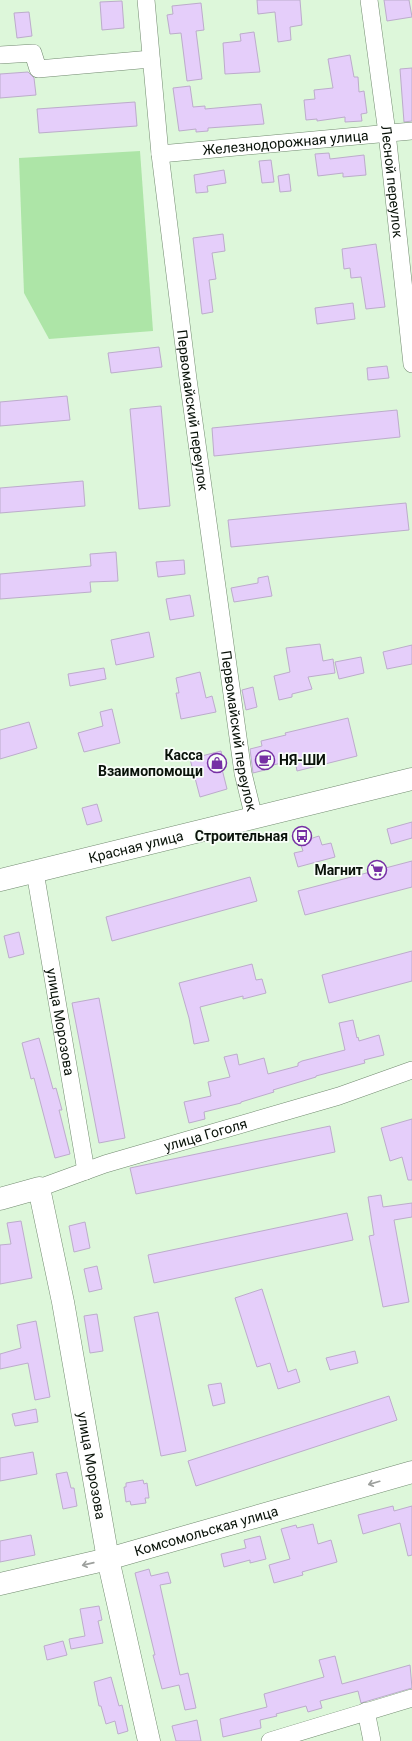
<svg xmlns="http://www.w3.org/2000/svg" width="412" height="1741" viewBox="0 0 412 1741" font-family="Roboto,sans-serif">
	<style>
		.green { fill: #ade5a7 }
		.building { fill: #e5cefa; stroke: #bcaccb }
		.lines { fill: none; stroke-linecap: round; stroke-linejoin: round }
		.street-casing { stroke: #728a70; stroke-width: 18 }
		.secondary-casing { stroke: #728a70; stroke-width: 23 }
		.street { stroke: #fff; stroke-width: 17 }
		.secondary { stroke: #fff; stroke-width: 22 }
		.oneway { stroke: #9da09d }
		.labels { text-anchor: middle; stroke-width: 3.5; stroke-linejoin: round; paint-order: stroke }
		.street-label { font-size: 14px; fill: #091209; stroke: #f8fef8 }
		.poi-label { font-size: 14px; font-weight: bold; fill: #091209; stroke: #f8fef8; text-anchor: end }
	</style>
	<rect width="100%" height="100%" fill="#ddf7da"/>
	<!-- green -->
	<path class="green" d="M140,151L153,331L49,339L24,293L19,158Z"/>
	<!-- building -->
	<path class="building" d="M257,0H300L302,25L290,27L291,40L278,42L275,12L258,14Z
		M384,0H409L412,17L387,21Z
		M122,1L124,28L102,30L100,2Z
		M201,3L204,30L196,31L202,79L187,81L181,33L170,34L167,15L173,14L172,6Z
		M29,12L32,36L17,38L14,13Z
		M254,32L260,72L225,74L223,43L241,41L240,34Z
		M350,55L354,77H358L359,92L364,91L367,113L361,114L362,121L345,122V117L317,121V119L306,120L304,100L315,99L314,90L333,88L328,59Z
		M412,68V121L404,122L400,69Z
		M28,72L34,78L36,95L0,98V74Z
		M190,86L193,107L205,106V109L261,104L264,124L208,128V131L196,132V129L179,131L173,88Z
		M135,102L137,126L39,133L37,109Z
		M329,153L330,159L364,155L366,175L343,177V173L318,176L315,154Z
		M271,160L274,182L262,183L259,161Z
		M224,170L226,183L207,186L208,192L196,193L194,175Z
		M289,174L291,191L280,192L278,176Z
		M223,234L225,251L212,253L216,279L209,280L213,312L202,314L193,238Z
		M376,244L385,307L366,309L361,277L351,278L350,268L344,269L342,249Z
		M353,303L355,319L317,324L315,308Z
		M159,347L162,367L111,373L108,353Z
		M387,366L389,378L368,380L367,368Z
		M67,396L70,420L0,426V402Z
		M161,406L170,506L139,509L130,409Z
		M397,410L400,437L214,456L212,428Z
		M83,481L85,506L0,513V488Z
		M406,503L409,530L231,547L228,520Z
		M116,552L118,581L90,582L91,592L0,599V574L91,566L90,554Z
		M184,560L185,574L158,577L156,562Z
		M268,576L272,596L234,602L231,588L258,583V578Z
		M190,595L194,616L170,620L166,599Z
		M149,632L154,657L116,665L111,640Z
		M320,644L323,661L333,659L335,673L308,677L312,689L292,694V697L279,700L274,676L290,672L286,648Z
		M412,645V664L387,669L383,652Z
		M361,657L364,673L339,679L335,662Z
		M104,668L106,679L70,686L68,674Z
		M200,672L206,698L212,696L216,712L181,719L176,693H179L176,678Z
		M253,687L257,707L246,710L242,690Z
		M112,709L120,743L84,752L78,733L103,726L100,712Z
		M348,718L357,756L297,771L295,760L264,767L265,770L253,773L250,749L262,746L261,741L286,735L285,733Z
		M29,722L37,748L0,759V730Z
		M221,751L224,764L221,765L227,789L200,797L190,759Z
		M97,804L102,821L87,825L82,808Z
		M412,822V838L391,844L387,829Z
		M319,836L322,845L331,843L335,857L298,867L294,853L303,851L300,842Z
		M412,861V887L305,915L298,891Z
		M250,877L257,901L112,941L106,917Z
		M19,932L24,954L9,958L4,936Z
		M412,951V981L329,1003L322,975Z
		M252,964L256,980L262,979L266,993L243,999V996L200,1007L209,1041L194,1044L189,1018L179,983Z
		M99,998L125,1138L99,1143L72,1003Z
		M353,1020L357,1038L358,1037L359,1041L379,1035L384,1055L364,1060L365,1063L316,1076V1077L273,1090L274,1092L241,1102V1103L204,1112L205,1119L189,1123L184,1102L211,1096L208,1082L230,1077L224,1057L237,1054L239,1065L264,1058L268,1074L298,1066V1063L302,1061L345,1050L339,1023Z
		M39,1038L53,1089L56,1088L62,1110H59L70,1154L55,1158L34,1078L31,1079L22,1043Z
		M412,1119V1180H408L402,1157L390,1161L381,1128Z
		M330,1126L335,1152L136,1194L130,1168Z
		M381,1195L383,1207L412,1203V1217L394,1220L409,1302L383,1307L369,1236L374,1235L368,1197Z
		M347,1213L353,1240L154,1283L148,1255Z
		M21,1221L32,1278L0,1284V1245L11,1244L7,1223Z
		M85,1222L90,1248L74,1252L69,1226Z
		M97,1266L102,1289L89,1292L84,1269Z
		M262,1289L288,1372L296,1369L300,1382L278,1389L270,1363L257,1367L235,1298Z
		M158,1312L186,1451L161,1456L134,1317Z
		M97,1314L103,1351L90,1353L84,1316Z
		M36,1321L50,1397L35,1400L28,1363L0,1369V1354L21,1348L17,1325Z
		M355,1351L358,1363L330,1370L326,1358Z
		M221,1383L225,1403L213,1406L208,1385Z
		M389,1396L397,1420L196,1486L188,1461Z
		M36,1409L38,1422L15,1426L12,1414Z
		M33,1452L37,1474L0,1481V1458Z
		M67,1472L71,1488H74L77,1506L63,1509L56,1474Z
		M143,1480L144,1484L147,1483L149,1498H145L146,1503L131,1505L130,1501L126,1502L124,1487H126V1483Z
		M393,1506L394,1511L412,1506V1555L408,1556L400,1523L363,1534L358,1515Z
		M313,1524L318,1544L331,1540L337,1562L302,1572L303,1575L274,1583L269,1565L290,1559L281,1529L296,1525L297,1528Z
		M31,1535L35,1555L0,1562V1541Z
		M260,1536L266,1559L250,1563V1560L224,1567L221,1554L246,1548L244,1540Z
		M149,1569L151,1576L168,1572L171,1583L160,1585L180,1675L188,1673L196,1708L185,1710L179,1685L162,1689L153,1655H155L135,1573Z
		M99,1606L102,1620L98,1621L103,1643L71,1649L69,1639L85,1636L80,1609Z
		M63,1641L67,1655L47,1660L44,1646Z
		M335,1656L342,1684L410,1665L412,1688L361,1703L358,1691L320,1701L322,1708L308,1712L306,1706L276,1714L277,1716L260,1720L261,1728L223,1737L220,1719L267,1707L264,1694L324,1677L319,1660Z
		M111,1677L119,1706L122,1705L128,1731L118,1734L115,1721L106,1724L101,1706H99L94,1682Z
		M197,1720L201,1741H176L172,1726Z"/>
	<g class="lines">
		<defs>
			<g id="street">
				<path id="s1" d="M146,0L160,154L188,379L243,773L254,818"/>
				<path id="s2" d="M369,0L387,133L412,364"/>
				<path d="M0,55L33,53L38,69L151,59"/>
				<path id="s3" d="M160,154L412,131"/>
				<path id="s4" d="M35,872L86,1171"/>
				<path id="s5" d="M39,1188L105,1164L339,1096L412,1070"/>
				<path d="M366,1711L372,1741"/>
				<path d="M270,1741L412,1698"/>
			</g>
			<g id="secondary">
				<path id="s6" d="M0,880L412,779"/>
				<path id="s7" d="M0,1199L39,1188L63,1302L108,1559L149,1741"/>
				<path id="s8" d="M0,1584L108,1559L412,1472"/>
			</g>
		</defs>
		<!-- street casing -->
		<use href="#street" class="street-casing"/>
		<!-- secondary casing -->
		<use href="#secondary" class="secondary-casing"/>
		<!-- street -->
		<use href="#street" class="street"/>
		<!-- secondary -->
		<use href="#secondary" class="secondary"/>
	</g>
	<!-- one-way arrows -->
	<defs><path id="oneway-shaft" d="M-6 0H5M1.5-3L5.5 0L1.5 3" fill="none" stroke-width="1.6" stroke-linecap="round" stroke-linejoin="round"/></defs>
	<g class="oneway">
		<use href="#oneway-shaft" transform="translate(374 1483) rotate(164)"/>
		<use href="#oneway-shaft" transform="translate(88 1564) rotate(167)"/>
	</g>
	<!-- icons -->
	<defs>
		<symbol id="cafe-ring" viewBox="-11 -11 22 22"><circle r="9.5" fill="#f8fef8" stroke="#7630a4" stroke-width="1.5"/><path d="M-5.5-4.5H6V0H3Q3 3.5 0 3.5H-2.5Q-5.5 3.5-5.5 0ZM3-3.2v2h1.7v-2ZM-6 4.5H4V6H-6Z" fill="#7630a4"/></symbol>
		<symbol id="shop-ring" viewBox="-11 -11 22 22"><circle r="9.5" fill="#f8fef8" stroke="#7630a4" stroke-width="1.5"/><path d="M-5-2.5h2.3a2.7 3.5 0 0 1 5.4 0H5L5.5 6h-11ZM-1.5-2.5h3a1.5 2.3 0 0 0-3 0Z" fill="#7630a4"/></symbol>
		<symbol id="bus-ring" viewBox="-11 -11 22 22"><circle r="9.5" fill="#f8fef8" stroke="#7630a4" stroke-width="1.5"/><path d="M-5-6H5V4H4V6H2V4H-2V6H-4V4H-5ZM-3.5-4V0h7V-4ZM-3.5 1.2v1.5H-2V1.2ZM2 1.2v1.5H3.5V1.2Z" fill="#7630a4"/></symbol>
		<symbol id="supermarket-ring" viewBox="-11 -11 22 22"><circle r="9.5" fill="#f8fef8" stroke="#7630a4" stroke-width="1.5"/><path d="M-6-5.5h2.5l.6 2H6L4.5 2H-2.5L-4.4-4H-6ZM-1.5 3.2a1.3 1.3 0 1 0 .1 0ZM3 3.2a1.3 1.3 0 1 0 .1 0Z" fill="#7630a4"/></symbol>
	</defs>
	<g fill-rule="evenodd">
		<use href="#cafe-ring" x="254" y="749" width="22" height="22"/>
		<use href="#shop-ring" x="206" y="752" width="22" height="22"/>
		<use href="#bus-ring" x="291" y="825" width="22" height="22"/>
		<use href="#supermarket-ring" x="366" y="859" width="22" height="22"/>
	</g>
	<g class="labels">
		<!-- street labels -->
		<g class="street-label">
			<text dy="5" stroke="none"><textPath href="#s3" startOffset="126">Железнодорожная улица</textPath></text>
			<text dy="5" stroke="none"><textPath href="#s2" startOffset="183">Лесной переулок</textPath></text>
			<text dy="5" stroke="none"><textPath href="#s1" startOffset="413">Первомайский переулок</textPath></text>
			<text dy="5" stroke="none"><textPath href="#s1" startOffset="737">Первомайский переулок</textPath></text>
			<text dy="5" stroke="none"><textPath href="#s6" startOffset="140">Красная улица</textPath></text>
			<text dy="5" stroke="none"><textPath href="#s4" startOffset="152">улица Морозова</textPath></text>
			<text dy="5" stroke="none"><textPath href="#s5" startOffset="175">улица Гоголя</textPath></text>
			<text dy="5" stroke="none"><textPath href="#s7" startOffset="323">улица Морозова</textPath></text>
			<text dy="5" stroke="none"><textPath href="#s8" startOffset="213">Комсомольская улица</textPath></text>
		</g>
		<!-- poi labels -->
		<g class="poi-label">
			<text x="203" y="760">Касса<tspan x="203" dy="16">Взаимопомощи</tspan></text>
			<text x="279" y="765" text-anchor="start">НЯ-ШИ</text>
			<text x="288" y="841">Строительная</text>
			<text x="363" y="875">Магнит</text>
		</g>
	</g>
</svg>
